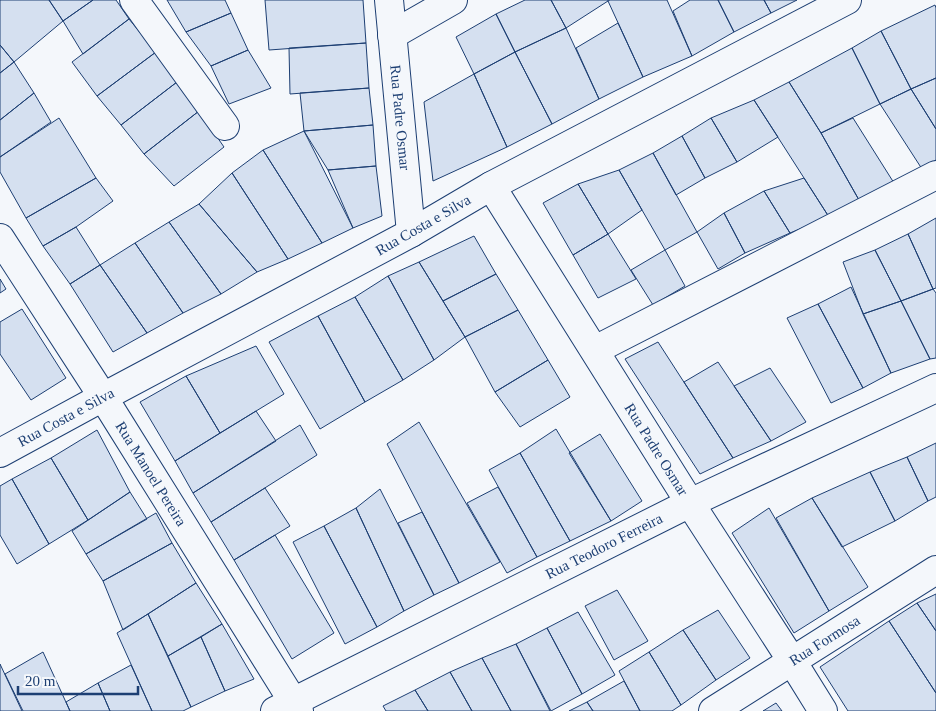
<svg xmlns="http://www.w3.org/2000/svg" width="936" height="711" viewBox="0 0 936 711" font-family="'Times New Roman',serif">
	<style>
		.building { fill: #d5e0f0; stroke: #1d3f73 }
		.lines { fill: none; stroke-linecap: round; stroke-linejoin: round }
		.street-casing { stroke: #1d3f73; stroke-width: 30 }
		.secondary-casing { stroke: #1d3f73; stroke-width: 30 }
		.street { stroke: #f4f7fb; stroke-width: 28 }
		.secondary { stroke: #f4f7fb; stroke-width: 28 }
		.labels { text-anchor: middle; stroke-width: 4; stroke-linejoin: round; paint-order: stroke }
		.street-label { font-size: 15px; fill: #1d3f73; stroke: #f4f7fb }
	</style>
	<rect width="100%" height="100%" fill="#f4f7fb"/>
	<!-- building -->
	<path class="building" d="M0,0H49L63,21L14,62L0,45Z
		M49,0H93L63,21Z
		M93,0H116L129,19L83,54L63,21Z
		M167,0H225L231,13L186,32Z
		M265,0H363L366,43L269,50Z
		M525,0H551L566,28L515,52L496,14Z
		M551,0H608V1L566,28Z
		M610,0H667L692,56L643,77L608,1Z
		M690,0H718L734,32L692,56L673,11Z
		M718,0H764L771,13L734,32Z
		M764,0H797L771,13Z
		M935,5L936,8V78L911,89L881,31Z
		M231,13L248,50L211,66L186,32Z
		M496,14L515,52L474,74L456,37Z
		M129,19L156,52L97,96L72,62Z
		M618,23L643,77L599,99L576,48Z
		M566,28L599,99L552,124L515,52Z
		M881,31L911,89L880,104L852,48Z
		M366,43L369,88L290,94L289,48Z
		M0,45L14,62L0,73Z
		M852,48L880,104L821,133L789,82Z
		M248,50L271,88L229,104L211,66Z
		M156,52L177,82L121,125L97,96Z
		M515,52L552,124L507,147L474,74Z
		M14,62L34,93L0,120V73Z
		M474,74L507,147L433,181L424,102Z
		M936,78V129L911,89Z
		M177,82L199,111L144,154L121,125Z
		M789,82L821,133L859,200L829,217L754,100Z
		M369,88L373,125L304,131L300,93Z
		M911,89L936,129V160L922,169L880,104Z
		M34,93L51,122L0,157V120Z
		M754,100L778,137L737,162L711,118Z
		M199,111L224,147L174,186L144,154Z
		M59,118L96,178L26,218L0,172V157Z
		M711,118L737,162L705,178L682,136Z
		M853,118L894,183L859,200L821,133Z
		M373,125L376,166L328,170L304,131Z
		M304,131L353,228L322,243L263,150Z
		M682,136L705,178L676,195L653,153Z
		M263,150L322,243L288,259L232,173Z
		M653,153L697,232L665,250L619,170Z
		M376,166L382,216L353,228L328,170Z
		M619,170L642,210L608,234L578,184Z
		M232,173L288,259L257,272L199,204Z
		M96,178L113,201L76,227L43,246L26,218Z
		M804,178L829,217L790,233L764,191Z
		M578,184L608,234L573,255L543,203Z
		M764,191L790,233L745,253L724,213Z
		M199,204L257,272L221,294L169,222Z
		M724,213L745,253L718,269L697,232Z
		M936,218V288L933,289L908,234Z
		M169,222L221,294L183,313L135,243Z
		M76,227L100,265L70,284L43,246Z
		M608,234L636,279L598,298L573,255Z
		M908,234L933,289L901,301L875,250Z
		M474,236L496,274L443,301L419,262Z
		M135,243L183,313L147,333L100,265Z
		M665,250L685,286L653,305L631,270Z
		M875,250L901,301L863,314L843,262Z
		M419,262L465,337L434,360L388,276Z
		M100,265L147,333L113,352L70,284Z
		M496,274L518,310L465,337L443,301Z
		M388,276L434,360L403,380L355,297Z
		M0,279L6,289L0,293Z
		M851,287L891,373L863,388L818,304Z
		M933,289L936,293V358L930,359L901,301Z
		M355,297L403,380L365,402L318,316Z
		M901,301L930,359L891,373L863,314Z
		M818,304L863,388L831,403L787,318Z
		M22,309L66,378L31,400L0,354V322Z
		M518,310L548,360L495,392L465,337Z
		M318,316L365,402L320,429L269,342Z
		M658,342L733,458L700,474L625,359Z
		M256,346L284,394L220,433L186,376Z
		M548,360L570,397L520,427L495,392Z
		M718,362L771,441L733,458L684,382Z
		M770,368L806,422L771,441L734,386Z
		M186,376L220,433L175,461L140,402Z
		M256,411L276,441L193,493L175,461Z
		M419,422L500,562L459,583L387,444Z
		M300,425L317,455L211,522L193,493Z
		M556,429L611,521L570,541L520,453Z
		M97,430L130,492L88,520L51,458Z
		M600,434L642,501L611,521L569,453Z
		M936,443V497L928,501L907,457Z
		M520,453L570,541L537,557L489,470Z
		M907,457L928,501L895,521L870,472Z
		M51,458L88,520L49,544L12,479Z
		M870,472L895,521L842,547L812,498Z
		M12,479L49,544L17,564L0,535V486Z
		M498,487L537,557L507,573L467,503Z
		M265,488L290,526L234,560L211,522Z
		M380,489L434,595L404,611L356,508Z
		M130,492L147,519L86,554L72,531Z
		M812,498L868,587L829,611L776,518Z
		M356,508L404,611L377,627L324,526Z
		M769,508L829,611L794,633L732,533Z
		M422,512L459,583L434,595L398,523Z
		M156,513L172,543L103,581L86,554Z
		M324,526L377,627L345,644L293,542Z
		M275,535L334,633L292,659L234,560Z
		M172,543L196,583L123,630L103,581Z
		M196,583L222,624L168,656L148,614Z
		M617,590L648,641L614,660L585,606Z
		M936,594V631L917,603Z
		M917,603L936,631V693L889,621Z
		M718,610L750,658L716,680L683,630Z
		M578,612L615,675L582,694L547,628Z
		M148,614L191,707L183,711H152L117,633Z
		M889,621L936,693V711H848L820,667Z
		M222,624L254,679L225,691L201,637Z
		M547,628L582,694L551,711L516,644Z
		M683,630L716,680L681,705L649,652Z
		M201,637L225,691L191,707L168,656Z
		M516,644L550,711H511L482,658Z
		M43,652L70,711H23L5,674Z
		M649,652L681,705L672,711H640L619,671Z
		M482,658L511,711H472L450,672Z
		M0,664L22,711H0Z
		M131,665L152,711H110L98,683Z
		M450,672L472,711H428L415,690Z
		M624,681L640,711H593L587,702Z
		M98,683L110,711H70L66,702Z
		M415,690L428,711H386L383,706Z
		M587,702L593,711H569Z
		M776,703L782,711H763Z"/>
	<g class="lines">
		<defs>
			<g id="street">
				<path d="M134,0L225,126"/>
				<path d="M392,35L453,0"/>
				<path d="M491,186L847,0"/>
				<path id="s1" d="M0,238L103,397L299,711"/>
				<path d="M595,350L936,175"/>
				<path id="s2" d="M0,453L103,397L411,233"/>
				<path id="s3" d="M275,711L690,503L936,388"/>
				<path id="s4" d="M713,711L936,570"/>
			</g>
			<g id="secondary">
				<path id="s5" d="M389,0L411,233L491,186L690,503L792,661L823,711"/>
			</g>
		</defs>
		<!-- street casing -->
		<use href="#street" class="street-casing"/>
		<!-- secondary casing -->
		<use href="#secondary" class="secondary-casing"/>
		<!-- street -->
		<use href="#street" class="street"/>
		<!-- secondary -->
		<use href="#secondary" class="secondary"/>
	</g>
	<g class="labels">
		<!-- street labels -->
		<g class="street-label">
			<text dy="5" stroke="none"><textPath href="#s5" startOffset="118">Rua Padre Osmar</textPath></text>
			<text transform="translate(423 225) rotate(-30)" y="5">Rua Costa e Silva</text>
			<text dy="5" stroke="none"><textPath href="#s2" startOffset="75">Rua Costa e Silva</textPath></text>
			<text dy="5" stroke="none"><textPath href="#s5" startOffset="638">Rua Padre Osmar</textPath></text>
			<text dy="5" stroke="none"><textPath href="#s1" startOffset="280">Rua Manoel Pereira</textPath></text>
			<text dy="5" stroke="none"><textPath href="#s3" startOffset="368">Rua Teodoro Ferreira</textPath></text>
			<text dy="5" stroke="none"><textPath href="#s4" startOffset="132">Rua Formosa</textPath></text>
		</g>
	</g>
	<!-- scale -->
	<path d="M18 686v8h120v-8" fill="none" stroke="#1d3f73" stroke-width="2.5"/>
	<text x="25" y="686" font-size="15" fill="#1d3f73" stroke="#f4f7fb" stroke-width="4" paint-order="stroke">20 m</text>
</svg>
